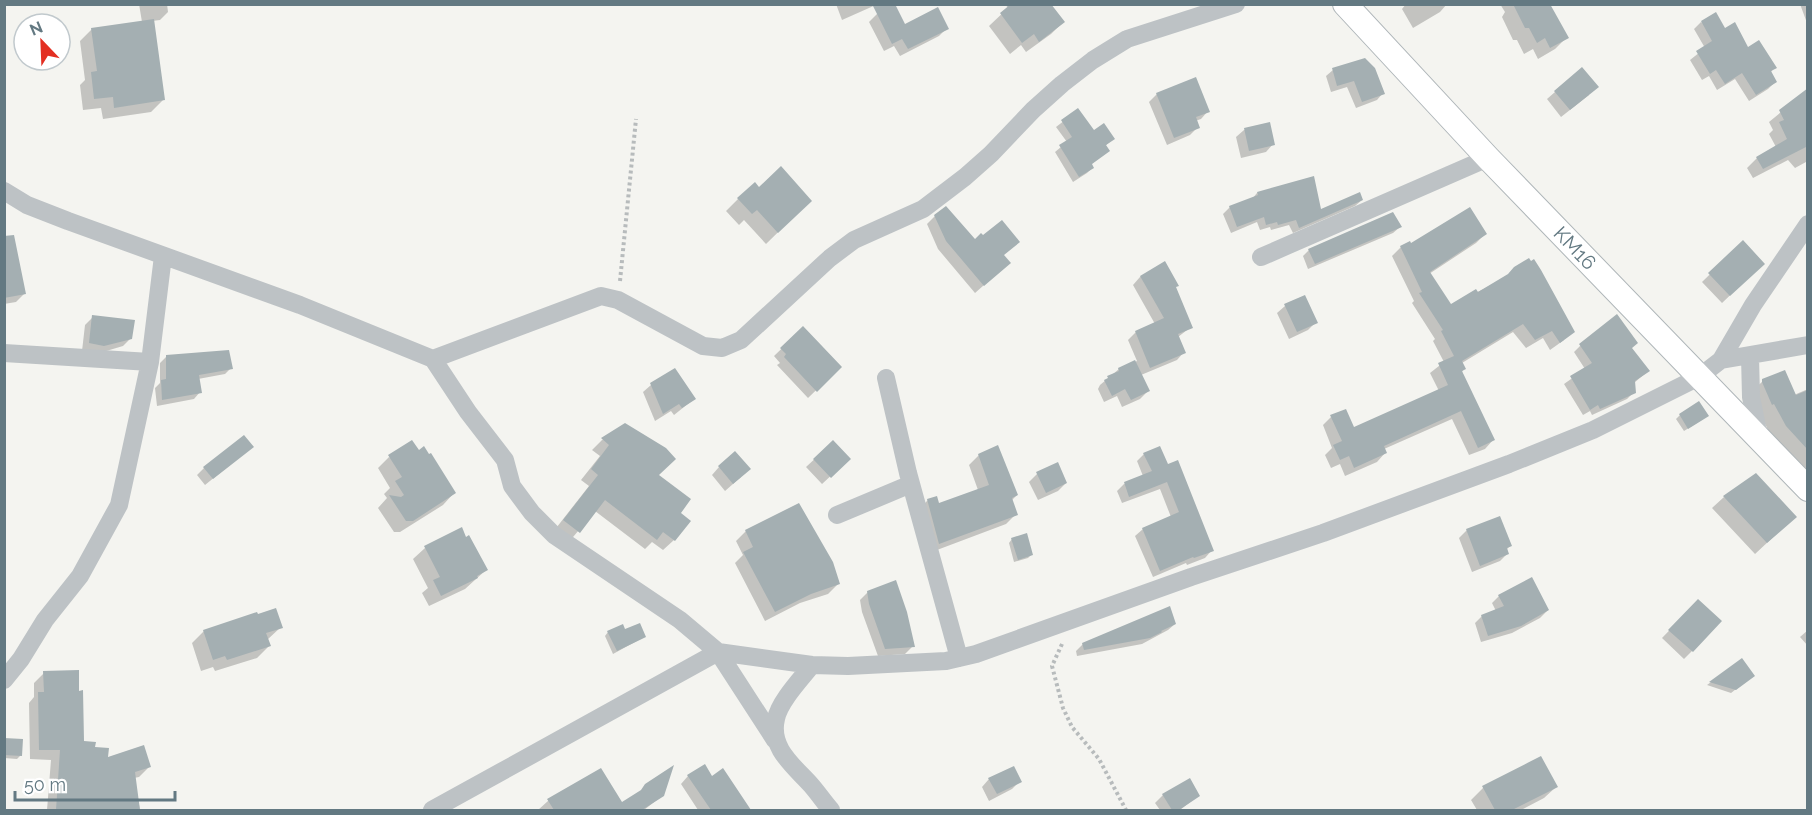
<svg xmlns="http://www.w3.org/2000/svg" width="1812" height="815" viewBox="0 0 1812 815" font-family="Raleway,sans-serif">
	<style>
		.shadow { fill: #0003 }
		.building { fill: #a4afb2 }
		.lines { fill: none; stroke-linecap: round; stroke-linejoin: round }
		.secondary-casing { stroke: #afb6b9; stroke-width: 26 }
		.path { stroke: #b7bbbc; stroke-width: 4; stroke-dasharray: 3 3; stroke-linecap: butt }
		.street { stroke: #bdc2c5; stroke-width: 18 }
		.secondary { stroke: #fff; stroke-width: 24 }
		.labels { text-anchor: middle; stroke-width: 6; stroke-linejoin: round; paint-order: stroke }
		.street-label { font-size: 20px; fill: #637982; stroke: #fff }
	</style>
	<rect width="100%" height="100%" fill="#f4f4f0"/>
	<!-- shadow -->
	<path class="shadow" d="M139,4H167L168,12L160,20L152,21L163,100L151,112L103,119L101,108L83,110L80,85L85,80L80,41L92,29L142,22Z
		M836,4H878L842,20Z
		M1005,4H1049L1063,22L1051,34L1026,52L1021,45L1010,54L989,26L1008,8Z
		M1406,4H1447L1440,12L1413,28L1402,9Z
		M1500,4H1548L1567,37L1555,49L1538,59L1533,49L1524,54L1517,40H1513L1502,17L1505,12Z
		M1800,4H1808V23H1807Z
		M894,6L904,27L947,28L939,36L900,56L894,46L884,51L869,22L877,14Z
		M1701,22L1775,67L1770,73L1775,82L1768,89L1749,101L1735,79L1717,90L1709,76L1702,80L1690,60L1705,48L1694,29Z
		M1333,70L1383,93L1377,100L1356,108L1347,87L1331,92L1326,76Z
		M1808,90V166L1806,162L1795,168L1788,160L1753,178L1747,168L1757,158L1776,147L1769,134L1773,130L1769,122Z
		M1555,92L1589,95L1561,117L1547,99Z
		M1157,94L1208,111L1201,119L1195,121L1198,127L1190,135L1167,145L1149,102Z
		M1078,110L1094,132L1113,139L1105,146L1108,151L1090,165L1092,168L1087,173L1073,182L1055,152L1067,142L1056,127Z
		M1269,124L1273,144L1266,152L1241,158L1236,137L1244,130Z
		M759,189L810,201L766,244L744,220L739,225L726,211L738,199Z
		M1257,193L1320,211L1362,200L1355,206L1293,233L1289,225L1271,230L1270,227L1260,230L1257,222L1231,233L1223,214L1230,207L1252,199Z
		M935,216L975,241L1003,255L1009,263L975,293L938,249L927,224Z
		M1400,227L1393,233L1308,269L1303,256L1309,250Z
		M1485,234L1476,243L1429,274L1450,306L1507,277L1564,340L1550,350L1543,338L1526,348L1513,332L1462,363L1464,369L1461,373L1493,440L1485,449L1469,455L1452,419L1384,449L1385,453L1377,462L1345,476L1340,464L1331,468L1325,455L1332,448L1323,425L1331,417L1353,429L1439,391L1430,373L1444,362L1433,341L1435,339L1412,303L1414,301L1392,256L1401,247Z
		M1743,242L1763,264L1722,303L1702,282Z
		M4,261L24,294L16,302L4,304Z
		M1165,263L1191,327L1178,337L1184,352L1177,360L1141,375L1148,391L1140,399L1122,407L1117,396L1104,402L1098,389L1100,385L1119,369L1137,361L1128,340L1136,332L1155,324L1133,285L1140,277Z
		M1285,306L1316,322L1308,330L1289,339L1277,313Z
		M93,317L131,338L123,346L96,354L82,351L85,325Z
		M803,328L840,367L808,398L777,365L780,363L774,356Z
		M1580,346L1631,348L1648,371L1634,383V392L1627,399L1592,415L1590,411L1583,415L1564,384L1585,369L1574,352Z
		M166,357L231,368L225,374L198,379L200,392L194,399L157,406L155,388L160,383V363Z
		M1763,381L1794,395L1808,389V496L1773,439L1749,394Z
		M651,385L694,399L674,415L671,411L655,421L643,392Z
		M1680,415L1703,419L1684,431L1676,419Z
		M625,425L658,475L679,513L674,540L663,550L652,542L645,549L595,511L568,543L553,532L589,486L581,480L600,456L592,450L602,440Z
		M833,442L849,459L822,484L806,467Z
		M252,447L205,485L197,475L204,468Z
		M1144,454L1168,466L1212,550L1205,558L1187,565L1186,563L1153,577L1135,536L1143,529L1171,517L1160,489L1122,503L1117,491L1124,484L1143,476L1137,461Z
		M979,455L1017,495L1011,501L1016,514L1006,524L929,553L918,510L928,500L938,505L978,490L969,465Z
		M389,457L454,493L443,505L400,532H394L378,508L387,498L384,494L390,488L378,468Z
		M719,467L741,477L725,491L712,475Z
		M1037,474L1066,483L1058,491L1038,500L1029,482Z
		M1724,497L1783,528L1755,554L1712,508Z
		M798,505L838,584L828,594L800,603L765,621L735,563L743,555L736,541L746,531Z
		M1467,530L1510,546L1506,550L1507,554L1500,561L1472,572L1459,538Z
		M1012,539L1032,554L1028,558L1014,562L1009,543Z
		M425,548L486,570L465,589L429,606L422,593L428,588L413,559Z
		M868,592L913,646L905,654L878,656L862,612L860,600Z
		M1499,596L1548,610L1540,618L1512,633L1481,642L1475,623L1482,616L1496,611L1492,603Z
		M1698,601L1692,651L1684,659L1662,638Z
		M1175,624L1168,630L1142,644L1077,656L1076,651L1083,644Z
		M281,627L267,640L269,646L257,658L215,671L213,667L201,671L192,643L204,631Z
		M1808,630V646L1800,637Z
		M624,631L644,637L613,654L605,636L608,632Z
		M1741,660L1749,679L1731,693L1707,685Z
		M44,673L83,742L106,759L149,767L139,777L134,778L140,810H47L51,760L30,759L29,703L34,697V683Z
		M4,739L21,755L17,759L4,758Z
		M601,770L625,810H538L548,801Z
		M688,776L712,778L747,807L744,810H698L681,784Z
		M989,779L1020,781L1012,789L989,801L982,787Z
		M1556,787L1544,798L1521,810H1477L1471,800L1483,788Z
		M663,795L644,810H633L628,803Z
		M1163,795H1199L1180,810H1160L1155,803Z"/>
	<!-- building -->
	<path class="building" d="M872,4H895L905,24L938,7L949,29L908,49L902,39L892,44Z
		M1011,4H1051L1065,22L1039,42L1034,34L1022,43L1000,13Z
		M1513,4H1550L1569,38L1550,48L1545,38L1537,43L1529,28H1525Z
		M1716,12L1725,28L1735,22L1748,47L1759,40L1777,68L1771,71L1777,82L1756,95L1742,73L1725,84L1716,70L1710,74L1696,51L1712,41L1701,21Z
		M154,19L165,100L114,108L113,97L94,99L91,72L97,71L91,28Z
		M1365,58L1375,68L1385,94L1362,102L1354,81L1337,86L1332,68Z
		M1582,67L1599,87L1570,110L1554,91Z
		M1196,77L1210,112L1196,117L1200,128L1174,138L1156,93Z
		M1808,88V146L1763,169L1756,157L1787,139L1779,122L1784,120L1779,110Z
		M1078,108L1094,130L1104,123L1115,139L1106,145L1110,151L1092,164L1094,168L1079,177L1059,145L1072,137L1061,120Z
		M1270,122L1275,145L1249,151L1244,128Z
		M781,166L812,201L778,233L757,210L752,214L737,198L755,182L759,187Z
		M1314,176L1321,209L1360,192L1363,200L1299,228L1296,220L1278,225L1277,222L1266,225L1264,217L1237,227L1229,206L1258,195L1257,192Z
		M946,206L975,239L981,233L983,235L1002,220L1020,242L1004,255L1011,263L984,286L946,241L934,215Z
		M1470,207L1487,234L1430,272L1451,304L1476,289L1478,292L1508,274L1514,267L1529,258L1531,261L1534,259L1541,270L1575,332L1560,343L1552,331L1535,340L1523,324L1462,361L1466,369L1462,371L1495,440L1478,448L1461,411L1384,446L1387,453L1354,468L1349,456L1340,460L1333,445L1342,441L1330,415L1346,409L1354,427L1448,385L1438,363L1454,356L1441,331L1443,330L1419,293L1422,292L1400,246L1410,241L1411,243Z
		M1393,212L1402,227L1315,264L1308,249Z
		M14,235L26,294L4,298V236Z
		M1743,240L1765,264L1730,296L1708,273Z
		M1165,261L1179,286L1176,287L1193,328L1178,334L1186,353L1150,368L1135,331L1164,318L1140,276Z
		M1305,295L1318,323L1297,332L1284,304Z
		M1617,314L1638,343L1632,348L1650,371L1635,381L1636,393L1600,409L1598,405L1590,410L1570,376L1592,363L1579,344Z
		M92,315L135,320L132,339L104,346L89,343Z
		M803,326L842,367L817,392L784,357L786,354L780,348Z
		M229,350L233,369L199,375L202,393L162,400L161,380L166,379V355Z
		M1135,360L1150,391L1131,400L1125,389L1112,396L1104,380L1108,378L1107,376L1119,371L1118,368Z
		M675,368L696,399L682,408L679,404L663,414L650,383Z
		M1785,370L1796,395L1808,390V450L1786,426L1774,404L1772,405L1762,382V379Z
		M1699,401L1709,416L1688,429L1679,414Z
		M625,423L666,448L676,459L659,475L691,499L681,513L691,521L675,541L663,532L657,540L605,500L580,533L563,520L598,475L591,469L609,445L601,438Z
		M244,435L254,447L213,479L203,467Z
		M412,440L419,450L424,446L429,454L431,453L456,493L413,521H406L389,495L401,497L404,495L395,481L402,477L388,455Z
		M833,440L851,459L831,478L813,459Z
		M998,445L1018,495L1012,498L1018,515L939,544L927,499L937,496L939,503L989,485L978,454Z
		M1160,446L1168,464L1178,460L1214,551L1194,558L1193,557L1160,571L1142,528L1179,512L1167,482L1129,497L1124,482L1152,471L1143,453Z
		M735,451L751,469L733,484L718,466Z
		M1058,462L1067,483L1046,493L1036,472Z
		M1756,473L1797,517L1767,543L1723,496Z
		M799,503L833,562L840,584L811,594L775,612L743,552L753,547L745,530Z
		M1500,516L1512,546L1507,548L1509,554L1480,566L1466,529Z
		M462,527L466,537L469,535L488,570L477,576L478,578L441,596L433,580L440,577L424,546Z
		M1027,533L1033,555L1018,560L1011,538Z
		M1532,577L1549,610L1521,626L1488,636L1481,615L1504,606L1498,595Z
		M896,580L907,612L915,647L885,649L869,604L867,591Z
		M1698,599L1722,621L1693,652L1668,630Z
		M1170,606L1176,624L1161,631L1162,632L1150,638L1084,650L1082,643Z
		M276,608L283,628L266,633L271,646L227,660L225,656L213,660L203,630L257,612L258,614Z
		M640,623L646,637L617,651L607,631L623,624L625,629Z
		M1742,658L1755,676L1736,690L1709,682Z
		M79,670V691L83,690L84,741L96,742L95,747L109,748L108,757L144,745L151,767L135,772L140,810H56L60,750H39L38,692H44L43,671Z
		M4,738L23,739L22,756L4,755Z
		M1541,756L1558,787L1512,810H1495L1482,786Z
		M705,764L712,776L723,768L751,810H711L687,775Z
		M674,765L664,796L642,810H554L547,799L601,768L622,802L641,790L645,784Z
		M1014,766L1022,782L997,794L988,778Z
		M1190,778L1200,796L1179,810H1172L1162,794Z"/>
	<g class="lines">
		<defs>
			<path id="secondary" d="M1345,4L1488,158L1808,489"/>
		</defs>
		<!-- secondary casing -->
		<use href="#secondary" class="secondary-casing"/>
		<!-- path -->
		<path class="path" d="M620,281L636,119
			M1062,644L1052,666L1063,708L1072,727L1099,759L1126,810"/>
		<!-- street -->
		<path class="street" d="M4,191L27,205L68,221L300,305L433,359L468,412L505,460L512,486L532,513L554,535L680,620L718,652L812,665L848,666L946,661L976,654L1191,577L1323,533L1509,464L1593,430L1699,377L1721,360L1753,305L1808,224
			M1261,257L1488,158
			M4,353L150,362
			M1750,356L1751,397L1759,437
			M433,359L601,296L618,300L703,346L722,348L741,340L830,258L854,240L923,209L965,177L991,154L1033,110L1062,84L1093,60L1127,39L1236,4
			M1721,360L1808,345
			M886,378L908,473L959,658
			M837,515L911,484
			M812,665C801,679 779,702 776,719C769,748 794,766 811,785C818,793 824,802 831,810
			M4,680L21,659L45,620L80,576L119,505L150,362L163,256
			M432,810L718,652L775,740"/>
		<!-- secondary -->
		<use href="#secondary" class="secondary"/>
	</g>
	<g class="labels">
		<!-- street labels -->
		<g class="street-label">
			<text transform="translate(1575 248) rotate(46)" y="7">KM16</text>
		</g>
	</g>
	<!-- border -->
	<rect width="1812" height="815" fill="none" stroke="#637982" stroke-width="12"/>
	<!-- north arrow -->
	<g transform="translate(42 42) rotate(337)"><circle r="28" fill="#ffffff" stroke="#c1c9cd" stroke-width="1.5"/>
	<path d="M0-4.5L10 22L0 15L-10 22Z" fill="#e32f22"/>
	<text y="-9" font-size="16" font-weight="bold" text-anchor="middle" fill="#637982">N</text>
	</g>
	<!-- scale -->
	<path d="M15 791v9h160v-9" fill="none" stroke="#637982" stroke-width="3"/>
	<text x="24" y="791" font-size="18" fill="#637982" stroke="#ffffff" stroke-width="4.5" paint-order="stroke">50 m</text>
</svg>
